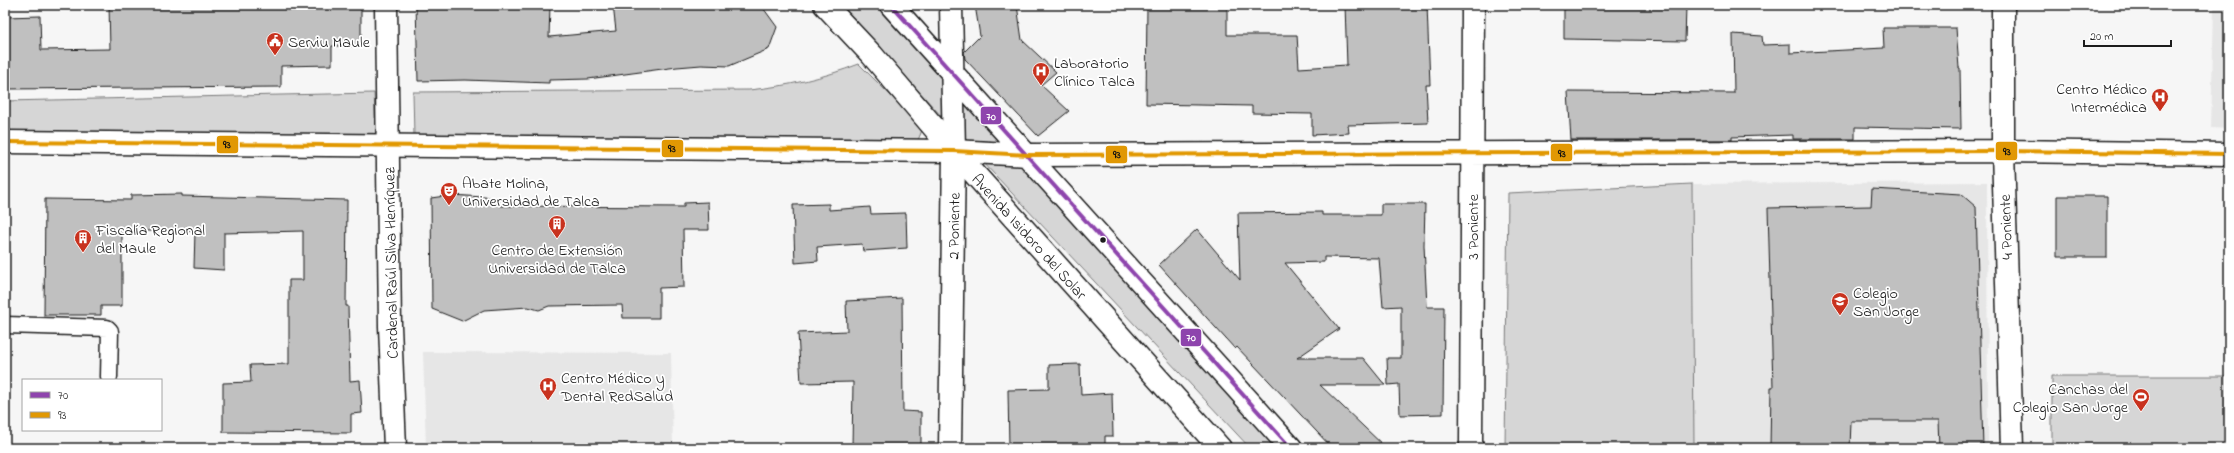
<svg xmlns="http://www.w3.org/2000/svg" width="2234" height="453" viewBox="0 0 2234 453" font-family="'Indie Flower',sans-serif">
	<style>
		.built { fill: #e6e6e6 }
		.green { fill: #d6d6d6; stroke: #797979 }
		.building { fill: #c0c0c0; stroke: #1c1c1c }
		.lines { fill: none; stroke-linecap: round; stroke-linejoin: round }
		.service-casing { stroke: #1c1c1c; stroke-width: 19 }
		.minor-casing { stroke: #1c1c1c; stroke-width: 25 }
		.secondary-casing { stroke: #1c1c1c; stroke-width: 25 }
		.service { stroke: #fff; stroke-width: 16 }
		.minor { stroke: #fff; stroke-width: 22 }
		.secondary { stroke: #fff; stroke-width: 22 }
		.bus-1-casing { stroke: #fff; stroke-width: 7 }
		.bus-2-casing { stroke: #fff; stroke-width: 7 }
		.bus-1 { stroke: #8e44ad; stroke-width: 4 }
		.bus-2 { stroke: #e19803; stroke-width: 4 }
		.bus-dot { fill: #1c1c1c; stroke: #fff; stroke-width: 1.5 }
		.labels { text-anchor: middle; stroke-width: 3.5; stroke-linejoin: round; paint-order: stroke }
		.poi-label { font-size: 16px; fill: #1c1c1c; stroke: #fff; text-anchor: start }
		.street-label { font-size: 16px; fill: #1c1c1c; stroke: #fff }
		.line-badge { stroke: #fff; stroke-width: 1.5 }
		.badge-label { font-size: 11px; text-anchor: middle; font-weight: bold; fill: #fff }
		.pale-badge-label { font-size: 11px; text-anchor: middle; font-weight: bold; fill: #111 }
	</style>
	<rect width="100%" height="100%" fill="#f6f6f6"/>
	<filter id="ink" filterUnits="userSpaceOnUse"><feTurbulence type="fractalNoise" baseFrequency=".025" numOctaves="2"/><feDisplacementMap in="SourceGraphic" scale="8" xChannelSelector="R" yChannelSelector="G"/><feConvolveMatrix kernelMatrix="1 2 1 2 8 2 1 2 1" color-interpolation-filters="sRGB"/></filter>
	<g filter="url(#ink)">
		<!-- built -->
		<path class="built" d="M2214,5H2229V129L2211,128Z
			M1987,182L1988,448H1694L1692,184Z
			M423,352L671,353L673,448H426Z"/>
		<!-- green -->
		<path class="green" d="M842,5H876L1281,448H1250L967,145Z
			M859,64L923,128L918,140L688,137L414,136L413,92L749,90C788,86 823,78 859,64Z
			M374,93L376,136L5,131V101Z
			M1692,184L1694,448H1505L1508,193Z
			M2052,376H2229V448H2052Z"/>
		<!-- building -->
		<path class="building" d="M109,5H361V46H332V65L281,66V87L5,89V17L40,16L41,50L110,49Z
			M416,5H550L549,37L616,31L613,5H761L777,27L769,49L729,66L701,65L677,67L588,79L549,80V83L465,80L418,81Z
			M975,5H1017L1022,40L1056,72L1041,85L1069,111L1038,136L965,59L964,52L980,36Z
			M1147,5H1227V35H1297L1299,68L1347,65L1345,5H1427L1430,85H1426L1428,123L1348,125L1349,133L1312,135V114L1252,113V106L1146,104Z
			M1564,5L1686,6L1685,41L1564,39Z
			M1883,28H1956L1959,68H1960L1961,129L1855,127V139H1793V135L1732,137V140H1571L1568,92L1734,93L1733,34L1762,36L1763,45L1790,44V53L1884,48Z
			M1872,189L1961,194L1976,207L1983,448H1939L1938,421H1851L1850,448H1770L1771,387H1773L1768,208L1871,206Z
			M182,194V196L347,200L346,306H348L350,381L360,380L362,413L351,414V433L223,432V383L251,382L250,365L289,364V280H303V231L224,233V270L194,268L195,231H122V306H101V315H44L45,199L131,200V195Z
			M452,195L499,198V206L684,207V203L708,202L709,230H683L684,287L659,288V318H623L622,305L549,306L539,310L528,307L484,310L462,321L432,309L431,198Z
			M2057,196H2107V257H2057Z
			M829,204V210L870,207L871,214L906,213L907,248L863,251L862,244L817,247L818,261L795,263L793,205Z
			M1381,204H1425L1424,245L1427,307H1444L1443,414L1400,415L1399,384L1388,385L1387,358H1401V306L1383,307L1379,258L1324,257V262L1285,263L1339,329L1297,358H1363L1385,385H1320L1386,448H1332L1237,347L1235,349L1159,265L1197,229L1240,280L1238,213L1322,212V215H1381Z
			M902,298L903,411L921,412V448H852L853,382L801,383L798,333L847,331L846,301Z
			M1080,364L1081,395L1112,393L1113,436H1105V448H1009L1008,390L1049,389V365Z"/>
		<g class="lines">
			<defs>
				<path id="service" d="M5,325L107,328L110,331L109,377"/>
				<path id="minor" d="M386,5L390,326L395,448
					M2003,5V151L2012,448
					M1028,155L2003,151L2229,154
					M950,448L954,151L951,5
					M1471,448L1473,5"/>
				<path id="secondary" d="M825,5L872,55L954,151L1220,448
					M891,5L1291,448
					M5,142L954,151L1028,155"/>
			</defs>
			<!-- service casing -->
			<use href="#service" class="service-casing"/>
			<!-- minor casing -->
			<use href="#minor" class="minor-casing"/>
			<!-- secondary casing -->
			<use href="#secondary" class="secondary-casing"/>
			<!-- service -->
			<use href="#service" class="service"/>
			<!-- minor -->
			<use href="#minor" class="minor"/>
			<!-- secondary -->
			<use href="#secondary" class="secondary"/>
			<defs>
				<path id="bus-1" d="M891,5L1291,448"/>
				<path id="bus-2" d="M5,142L954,151L1028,155L2003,151L2229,154"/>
			</defs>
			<!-- bus-1 casing -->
			<use href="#bus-1" class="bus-1-casing"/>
			<!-- bus-2 casing -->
			<use href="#bus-2" class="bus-2-casing"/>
			<!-- bus-1 -->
			<use href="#bus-1" class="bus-1"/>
			<!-- bus-2 -->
			<use href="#bus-2" class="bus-2"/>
		</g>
	</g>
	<!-- icons -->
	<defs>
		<symbol id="civic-pin" viewBox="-11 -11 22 30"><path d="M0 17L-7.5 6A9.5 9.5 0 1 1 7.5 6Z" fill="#c8321e" stroke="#fff"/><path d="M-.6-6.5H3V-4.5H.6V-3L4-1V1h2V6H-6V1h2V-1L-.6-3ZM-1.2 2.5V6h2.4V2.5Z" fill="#fff"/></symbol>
		<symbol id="hospital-pin" viewBox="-11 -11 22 30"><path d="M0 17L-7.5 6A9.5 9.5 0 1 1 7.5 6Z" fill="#c8321e" stroke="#fff"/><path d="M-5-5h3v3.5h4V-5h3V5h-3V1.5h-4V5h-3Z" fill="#fff"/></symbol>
		<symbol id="theatre-pin" viewBox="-11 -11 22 30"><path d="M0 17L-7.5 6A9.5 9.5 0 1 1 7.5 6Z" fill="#c8321e" stroke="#fff"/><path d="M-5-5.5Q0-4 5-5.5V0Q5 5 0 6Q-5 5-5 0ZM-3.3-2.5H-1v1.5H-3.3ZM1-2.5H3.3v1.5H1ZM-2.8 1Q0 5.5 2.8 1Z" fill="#fff"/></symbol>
		<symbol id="building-pin" viewBox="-11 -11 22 30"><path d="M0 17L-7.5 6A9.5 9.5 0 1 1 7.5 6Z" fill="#c8321e" stroke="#fff"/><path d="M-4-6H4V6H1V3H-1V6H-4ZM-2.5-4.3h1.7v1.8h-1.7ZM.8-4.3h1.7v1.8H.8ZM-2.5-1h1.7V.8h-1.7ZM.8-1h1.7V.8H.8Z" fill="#fff"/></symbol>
		<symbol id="school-pin" viewBox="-11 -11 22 30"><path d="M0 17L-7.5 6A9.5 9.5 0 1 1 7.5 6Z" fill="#c8321e" stroke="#fff"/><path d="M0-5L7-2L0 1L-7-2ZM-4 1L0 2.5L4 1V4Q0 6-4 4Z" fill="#fff"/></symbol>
		<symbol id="stadium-pin" viewBox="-11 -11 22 30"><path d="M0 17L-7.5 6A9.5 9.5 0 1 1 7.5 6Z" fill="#c8321e" stroke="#fff"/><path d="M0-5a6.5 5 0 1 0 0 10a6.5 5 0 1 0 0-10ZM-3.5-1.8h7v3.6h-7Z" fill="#fff"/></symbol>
	</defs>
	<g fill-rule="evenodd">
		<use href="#civic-pin" x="265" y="31" width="20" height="27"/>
		<use href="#hospital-pin" x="1031" y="61" width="20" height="27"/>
		<use href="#hospital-pin" x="2150" y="87" width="20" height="27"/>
		<use href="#theatre-pin" x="439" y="181" width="20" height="27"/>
		<use href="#building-pin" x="547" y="214" width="20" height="27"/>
		<use href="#building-pin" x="73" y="228" width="20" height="27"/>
		<use href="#school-pin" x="1830" y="291" width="20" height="27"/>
		<use href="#hospital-pin" x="538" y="376" width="20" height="27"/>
		<use href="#stadium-pin" x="2131" y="387" width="20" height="27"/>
	</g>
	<!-- markers -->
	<circle class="bus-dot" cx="1103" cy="240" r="3.5"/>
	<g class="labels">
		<!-- poi labels -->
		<g class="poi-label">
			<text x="288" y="47">Serviu Maule</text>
			<text x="1054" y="68">Laboratorio<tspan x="1054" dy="18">Clínico Talca</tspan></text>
			<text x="2147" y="94" text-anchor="end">Centro Médico<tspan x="2147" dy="18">Intermédica</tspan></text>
			<text x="462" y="188">Abate Molina,<tspan x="462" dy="18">Universidad de Talca</tspan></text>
			<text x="96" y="235">Fiscalía Regional<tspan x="96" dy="18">del Maule</tspan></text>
			<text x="557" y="255" text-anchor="middle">Centro de Extensión<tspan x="557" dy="18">Universidad de Talca</tspan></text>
			<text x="1853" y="298">Colegio<tspan x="1853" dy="18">San Jorge</tspan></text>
			<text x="561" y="383">Centro Médico y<tspan x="561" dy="18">Dental RedSalud</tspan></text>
			<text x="2128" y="394" text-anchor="end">Canchas del<tspan x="2128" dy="18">Colegio San Jorge</tspan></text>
		</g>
		<!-- street labels -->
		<g class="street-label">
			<text transform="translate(953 226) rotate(-89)" y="6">2 Poniente</text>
			<text transform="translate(1472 227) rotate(-90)" y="6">3 Poniente</text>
			<text transform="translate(2005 227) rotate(-92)" y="6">4 Poniente</text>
			<text transform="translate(1030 236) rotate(48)" y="6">Avenida Isidoro del Solar</text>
			<text transform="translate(390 263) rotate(-91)" y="6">Cardenal Raúl Silva Henríquez</text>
		</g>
	</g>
	<g class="line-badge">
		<rect x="980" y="106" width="22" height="19" rx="4" fill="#8e44ad"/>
		<rect x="216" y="135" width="23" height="19" rx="4" fill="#e19803"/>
		<rect x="661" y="139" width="23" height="19" rx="4" fill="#e19803"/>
		<rect x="1995" y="141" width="23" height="20" rx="4" fill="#e19803"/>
		<rect x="1550" y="143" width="23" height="19" rx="4" fill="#e19803"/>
		<rect x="1105" y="145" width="23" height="19" rx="4" fill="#e19803"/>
		<rect x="1180" y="328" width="22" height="19" rx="4" fill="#8e44ad"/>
	</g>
	<g class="badge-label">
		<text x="991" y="120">70</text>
		<text x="1191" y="341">70</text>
	</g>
	<g class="pale-badge-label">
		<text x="227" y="148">93</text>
		<text x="672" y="152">93</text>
		<text x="2007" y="155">93</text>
		<text x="1562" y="157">93</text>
		<text x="1117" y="158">93</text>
	</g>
	<!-- margin -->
	<rect width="2234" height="453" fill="none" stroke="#fff" stroke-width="20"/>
	<rect x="10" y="10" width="2214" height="433" fill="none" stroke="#1c1c1c" stroke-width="1.5" filter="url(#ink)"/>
	<!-- legend -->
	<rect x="22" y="379" width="140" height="52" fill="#ffffff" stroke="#a4a4a4"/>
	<rect x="30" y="392" width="20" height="6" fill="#8e44ad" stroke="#a4a4a4"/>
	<text x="58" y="399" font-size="12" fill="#1c1c1c">70</text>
	<rect x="30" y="412" width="20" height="6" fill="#e19803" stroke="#a4a4a4"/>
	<text x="58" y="419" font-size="12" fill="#1c1c1c">93</text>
	<!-- scale -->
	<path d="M2084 40v6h87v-6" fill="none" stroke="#1c1c1c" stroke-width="2"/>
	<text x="2090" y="40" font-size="12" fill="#1c1c1c" stroke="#ffffff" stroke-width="3" paint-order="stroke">20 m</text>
</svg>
